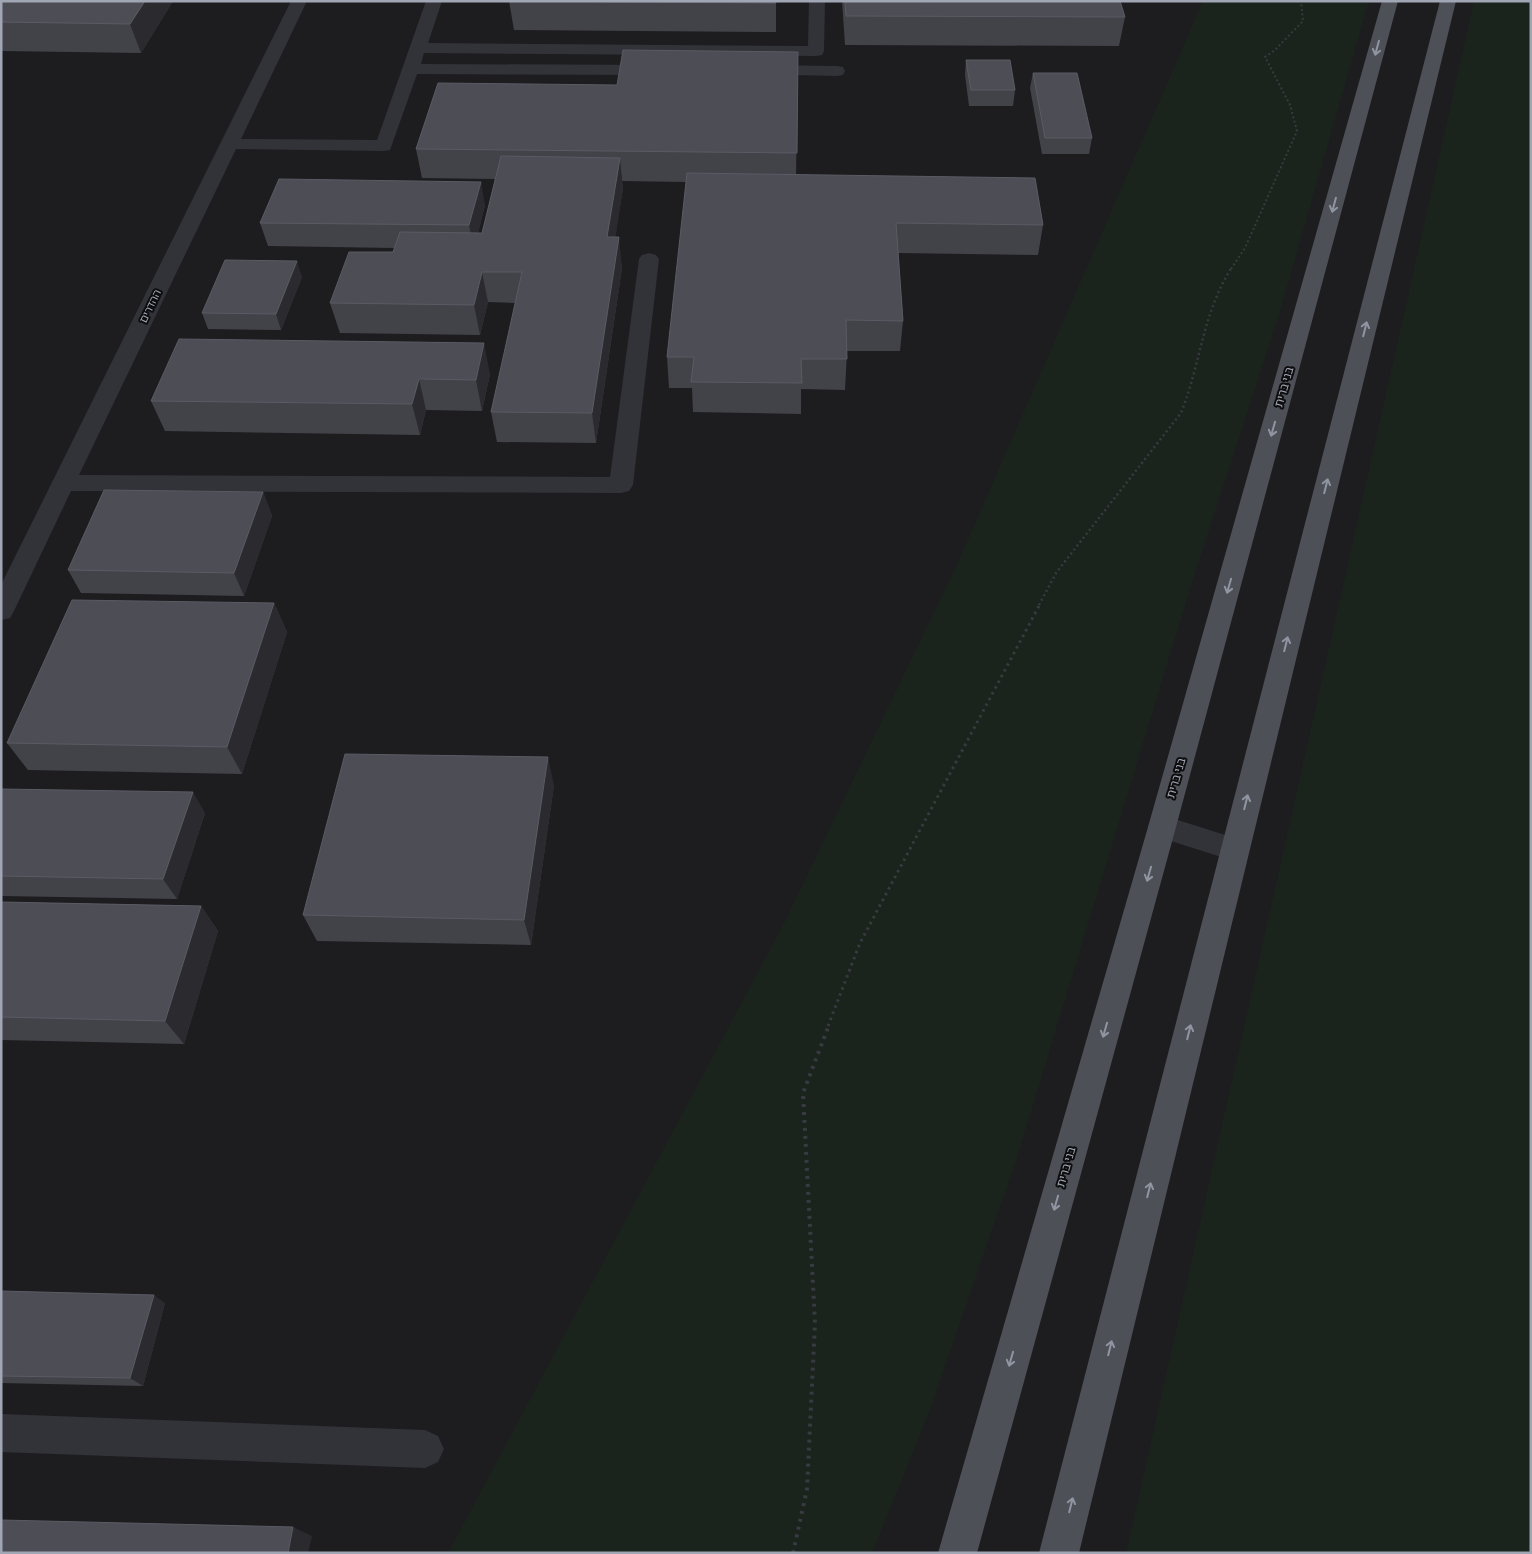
<svg xmlns="http://www.w3.org/2000/svg" width="1532" height="1554" viewBox="0 0 1532 1554" font-family="Manrope,'Noto Sans Hebrew',sans-serif">
	<style>
		.built { fill: #1d1d20 }
		.green { fill: #1b231d }
		.lines { fill: none; stroke-linecap: round; stroke-linejoin: round }
		.path-far3 { stroke: #383a40; stroke-width: 2; stroke-dasharray: 2 2.5; stroke-linecap: butt }
		.path-far2 { stroke: #383a40; stroke-width: 2.5; stroke-dasharray: 2 3; stroke-linecap: butt }
		.path-far1 { stroke: #383a40; stroke-width: 3; stroke-dasharray: 2.5 4; stroke-linecap: butt }
		.path { stroke: #383a40; stroke-width: 4; stroke-dasharray: 3 5; stroke-linecap: butt }
		.minor { fill: #323339; fill-rule: evenodd }
		.major { fill: #4e5058; fill-rule: evenodd }
		.wall { fill: #424249 }
		.shaded-wall { fill: #2b2a2f }
		.building { fill: #4c4d55; stroke: #5a5b64 }
		.oneway { stroke: #9095a2 }
		.labels { text-anchor: middle; stroke-width: 4; stroke-linejoin: round; paint-order: stroke }
		.far-street-label { font-size: 11px; fill: #a1a6b5; stroke: #0d0d0e }
		.street-label { font-size: 12px; fill: #a1a6b5; stroke: #0d0d0e }
	</style>
	<rect width="100%" height="100%" fill="#121113"/>
	<!-- built -->
	<path class="built" d="M1,1H1531V1553H1Z"/>
	<!-- green -->
	<path class="green" d="M1203,1H1369L1280,312L1191,586L1017,1158L929,1413L872,1553H448L784,923L958,562Z
		M1474,1H1531V1553H1126Z"/>
	<g class="lines">
		<!-- path-far3 -->
		<path class="path-far3" d="M1231,269L1245,248L1297,131L1290,105L1265,57L1275,50L1303,21L1301,1"/>
		<!-- path-far2 -->
		<path class="path-far2" d="M1039,605L1056,573L1181,413C1201,363 1202,314 1232,267"/>
		<!-- path-far1 -->
		<path class="path-far1" d="M828,1026L860,943L1040,604"/>
		<!-- path -->
		<path class="path" d="M793,1553L807,1489L815,1323L803,1093L829,1025"/>
		<!-- minor -->
		<path class="minor" d="M291,1H307L241,139L377,140L426,1H442L428,43L808,46L809,1H825L824,51L822,55L816,56L424,53L421,64L656,65L662,66L664,70L662,74L656,75L417,74L390,150L384,151L236,149L79,475L610,477L639,259L642,255L649,253L656,255L659,259L633,485L629,491L621,493L71,491L14,611L10,618L1,620V585Z
			M761,65L837,66L843,67L845,71L843,75L837,76L755,74L753,70L755,66Z
			M1162,815L1244,841L1248,849L1244,857L1234,861L1152,835L1148,827L1152,819Z
			M1,1414L425,1430L438,1436L444,1449L438,1462L425,1468L1,1452Z"/>
		<!-- major -->
		<path class="major" d="M1382,1H1398L1176,827L977,1553H938L1148,827Z
			M1440,1H1456L1079,1553H1039Z"/>
	</g>
	<!-- wall -->
	<path class="wall" d="M1,1H173L141,53L1,51Z
		M509,1H776V32L514,30Z
		M842,1H1120L1125,17L1119,46L845,45Z
		M798,52L796,175L1043,225L1038,255L898,253L903,321L900,351H847L845,390L801,389V414L693,412L692,388H669L667,357L686,182L622,181L623,188L615,237L622,268L596,443L497,442L491,412L515,303L488,302L480,335L340,333L330,303L393,252L395,248L268,246L260,223L485,205L478,233H482L495,179L422,178L416,149L617,85Z
		M966,60L1015,90L1013,106H969L965,75Z
		M1033,73L1092,138L1089,154H1042L1030,88Z
		M302,277L281,330L208,329L202,313Z
		M490,374L482,411L426,410L420,435L165,431L151,401Z
		M263,492L272,516L244,596L81,593L68,570Z
		M274,603L287,632L242,774L28,770L7,743Z
		M554,785L531,945L317,941L303,915Z
		M1,789L205,813L177,899L1,896Z
		M1,902L201,906L218,931L184,1044L1,1040Z
		M1,1291L165,1303L143,1386L1,1383Z"/>
	<!-- shaded-wall -->
	<path class="shaded-wall" d="M145,1H173L141,53L130,24Z
		M620,158L623,188L611,268L607,237Z
		M481,182L485,205L474,249L469,225Z
		M619,237L622,268L596,443L592,413Z
		M297,261L302,277L281,330L276,314Z
		M482,272L488,302L480,335L474,305Z
		M484,343L490,374L482,411L476,380Z
		M419,379L426,410L420,435L412,404Z
		M263,492L272,516L244,596L234,573Z
		M274,603L287,632L242,774L227,747Z
		M548,757L554,785L531,945L524,920Z
		M193,792L205,813L177,899L163,879Z
		M201,906L218,931L184,1044L165,1021Z
		M154,1295L165,1303L143,1386L130,1378Z
		M293,1527L312,1536L308,1553H288Z"/>
	<!-- building -->
	<path class="building" d="M1,1H145L130,24L1,22Z
		M509,1H776V3Z
		M845,1H1120L1125,17L846,16Z
		M623,50L798,52L797,153L416,149L438,83L617,85Z
		M966,60H1010L1015,90H971Z
		M1033,73H1077L1092,138H1045Z
		M501,156L620,158L607,237H619L592,413L491,412L522,272H482L474,305L330,303L349,252H393L400,232L482,233Z
		M687,173L1035,178L1043,225L896,223L903,321L846,320L847,359H801L802,383L691,382L694,357H667Z
		M279,179L481,182L469,225L260,223Z
		M225,260L297,261L276,314L202,313Z
		M179,339L484,343L476,380L419,379L412,404L151,401Z
		M104,490L263,492L234,573L68,570Z
		M72,600L274,603L227,747L7,743Z
		M345,754L548,757L524,920L303,915Z
		M1,789L193,792L163,879L1,876Z
		M1,902L201,906L165,1021L1,1017Z
		M1,1291L154,1295L130,1378L1,1376Z
		M1,1520L293,1527L288,1553H1Z"/>
	<!-- one-way arrows -->
	<defs><path id="oneway-shaft" d="M-6 0H5M1.5-3L5.5 0L1.5 3" fill="none" stroke-width="1.6" stroke-linecap="round" stroke-linejoin="round" transform="scale(1.25)"/></defs>
	<g class="oneway">
		<use href="#oneway-shaft" transform="translate(1377 48) rotate(105)"/>
		<use href="#oneway-shaft" transform="translate(1334 205) rotate(105)"/>
		<use href="#oneway-shaft" transform="translate(1365 329) rotate(-76)"/>
		<use href="#oneway-shaft" transform="translate(1273 429) rotate(106)"/>
		<use href="#oneway-shaft" transform="translate(1326 486) rotate(-76)"/>
		<use href="#oneway-shaft" transform="translate(1229 586) rotate(106)"/>
		<use href="#oneway-shaft" transform="translate(1286 644) rotate(-76)"/>
		<use href="#oneway-shaft" transform="translate(1246 802) rotate(-76)"/>
		<use href="#oneway-shaft" transform="translate(1149 874) rotate(106)"/>
		<use href="#oneway-shaft" transform="translate(1105 1030) rotate(106)"/>
		<use href="#oneway-shaft" transform="translate(1189 1032) rotate(-76)"/>
		<use href="#oneway-shaft" transform="translate(1149 1190) rotate(-76)"/>
		<use href="#oneway-shaft" transform="translate(1056 1203) rotate(106)"/>
		<use href="#oneway-shaft" transform="translate(1110 1348) rotate(-76)"/>
		<use href="#oneway-shaft" transform="translate(1011 1359) rotate(106)"/>
		<use href="#oneway-shaft" transform="translate(1071 1505) rotate(-76)"/>
	</g>
	<g class="labels">
		<!-- far-street labels -->
		<g class="far-street-label">
			<text transform="translate(150 306) rotate(-64)" y="4">ההדרים</text>
		</g>
		<!-- street labels -->
		<g class="street-label">
			<text transform="translate(1284 387) rotate(-74)" y="4">בני ברית</text>
			<text transform="translate(1176 778) rotate(-74)" y="4">בני ברית</text>
			<text transform="translate(1066 1167) rotate(-74)" y="4">בני ברית</text>
		</g>
	</g>
	<!-- border -->
	<rect width="1532" height="1554" fill="none" stroke="#a1a6b5" stroke-width="5"/>
</svg>
